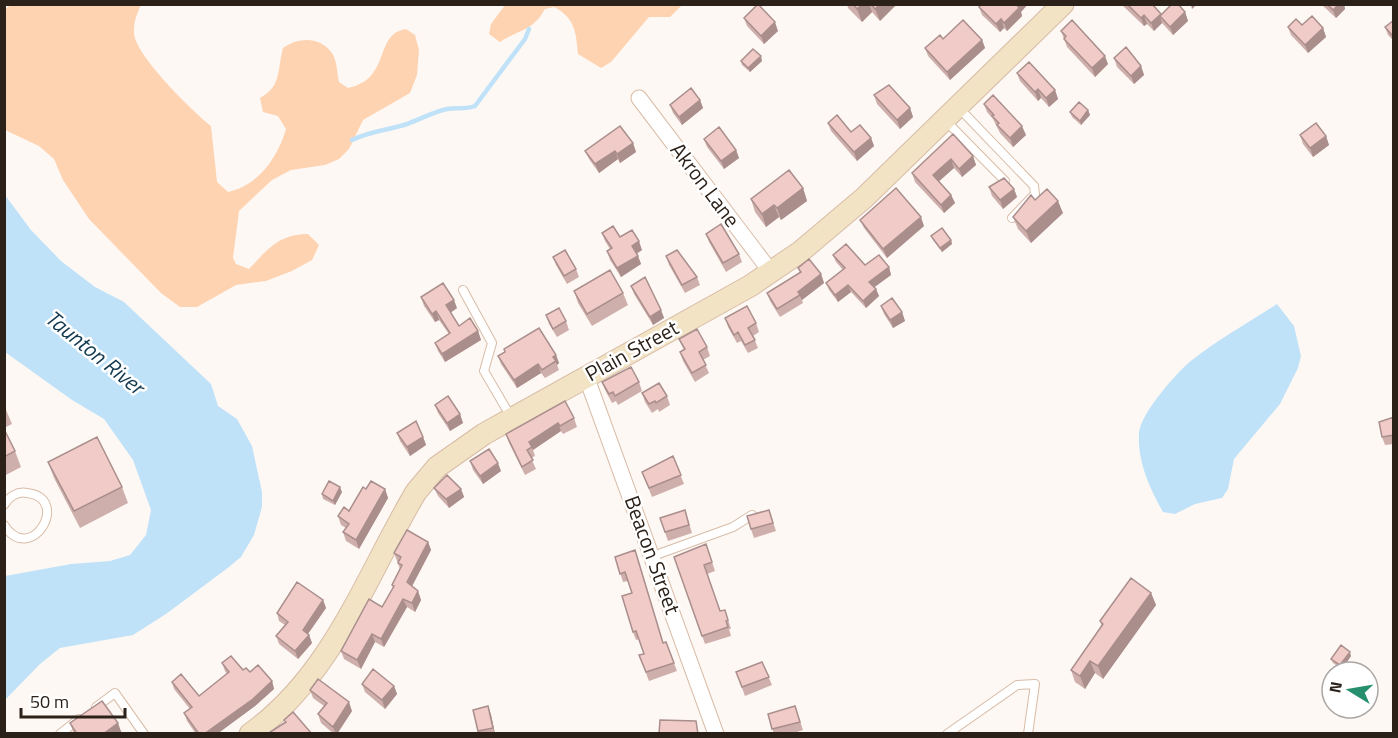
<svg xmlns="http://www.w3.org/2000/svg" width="1398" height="738" viewBox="0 0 1398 738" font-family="'Titillium Web',sans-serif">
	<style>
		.green { fill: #fed3b1 }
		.water { fill: #c0e2f8 }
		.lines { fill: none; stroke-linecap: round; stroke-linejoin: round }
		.stream { stroke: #c0e2f8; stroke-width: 4.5 }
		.service-casing { stroke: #d8bca7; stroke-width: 10 }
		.minor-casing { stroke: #d8bca7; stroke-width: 17 }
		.secondary-casing { stroke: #d8bca7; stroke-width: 23 }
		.service { stroke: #fff; stroke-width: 8 }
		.minor { stroke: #fff; stroke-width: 15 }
		.secondary { stroke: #f1e3c4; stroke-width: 21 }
		.wall { fill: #cfafac }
		.shaded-wall { fill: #a98e8c }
		.building { fill: #f1cbc8; stroke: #a98e8c; stroke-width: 1.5 }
		.labels { text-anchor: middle; stroke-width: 5; stroke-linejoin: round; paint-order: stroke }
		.street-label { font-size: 21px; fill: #2b2119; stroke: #fff }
		.water-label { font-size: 22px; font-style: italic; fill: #133a50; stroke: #fff }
	</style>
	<rect width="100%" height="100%" fill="#fef8f4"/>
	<!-- green -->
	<path class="green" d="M12,4L141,5C136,15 131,29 136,41C145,64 191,110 211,126L217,182L228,192C258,186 278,157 286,129L278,116L263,112L260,98C282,86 277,70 283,48C298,37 320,36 332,53C337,60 337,73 339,82L348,88C392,79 373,34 406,29L415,35L419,50L417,75L410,93L363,120L349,149L339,159L325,165L291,170L272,180L257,194L239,211L233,258L236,264L249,269C268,249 279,234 308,234L319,245L312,260L292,271L266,281L236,285L197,307H180L161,293L89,219L63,180L54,159L39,146L5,130V9Z
		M505,5V4L682,5L670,17H649L611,62L601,68L578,54C576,32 575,18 554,7L545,9C533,31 520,29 500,42L489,34L491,24Z"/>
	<!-- water -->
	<path class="water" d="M5,195L31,230L61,261L95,287L124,302L211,384L218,406L237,419L252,446L262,492V507L254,535L241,557L229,567L166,614L133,635L60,648L40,664L5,700V576L71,564L110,561L130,555L146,535L151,510L133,460L104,419L72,400L5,352Z
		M1277,304L1294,326L1301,356L1298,368L1280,404L1234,459L1228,489L1222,498L1195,504L1175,514L1163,512C1150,489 1137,461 1139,433C1140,414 1177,372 1192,360C1219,339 1249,322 1277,304Z"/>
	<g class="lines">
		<!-- stream -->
		<path class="stream" d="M352,140C370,131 389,130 407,124C421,119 433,112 447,109C457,107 465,110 475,106L525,39L529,29"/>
		<defs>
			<path id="service" d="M959,108L1034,186L1035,194L1012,218
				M946,121L1005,181
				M463,290L492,343L484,371L511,417
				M4,505C9,497 17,491 27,493C72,498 31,567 4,525
				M653,556L733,527L752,515
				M96,707L115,693L144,734
				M60,734L79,719
				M947,734L1017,685L1035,684L1028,734"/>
			<path id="minor" d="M639,98L771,272
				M586,376L716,734"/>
			<path id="secondary" d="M250,734C333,675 366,576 416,492L437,467L484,434L750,286L800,252L864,198L1063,4"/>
		</defs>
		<!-- service casing -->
		<use href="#service" class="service-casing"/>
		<!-- minor casing -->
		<use href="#minor" class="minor-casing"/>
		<!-- secondary casing -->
		<use href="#secondary" class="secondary-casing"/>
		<!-- service -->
		<use href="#service" class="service"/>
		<!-- minor -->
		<use href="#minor" class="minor"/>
		<!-- secondary -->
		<use href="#secondary" class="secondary"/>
	</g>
	<!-- wall -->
	<path class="wall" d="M847,4H897L880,21L872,12L862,22L848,8Z
		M981,4H1028L1021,12L1022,16L1007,31L1004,28L1000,32L982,15L979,7Z
		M1121,4H1152L1161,15L1185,12L1188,21L1173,35L1162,23L1154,31L1147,24L1144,26Z
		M1321,4H1344L1345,9L1336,18Z
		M744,18L778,31L764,44L747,26Z
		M1394,20V41L1388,35L1385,27Z
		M1302,25L1323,28L1326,37L1308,53L1291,35L1288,27Z
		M1061,31L1108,64L1095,77L1067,47Z
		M943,39L982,40L985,48L950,80L928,56L925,48Z
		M1114,58L1141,66L1144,75L1134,84L1117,67Z
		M741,61H762L750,72L742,65Z
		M1017,73L1055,90L1058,99L1049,107L1041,98L1038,101L1020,81Z
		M874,95L910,108L913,117L900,129L877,104Z
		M700,100L703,108L682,125L673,113L670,105Z
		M984,104L1026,135L1013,147L1000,133L993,119L987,112Z
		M1088,110L1090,115L1081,125L1072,117L1070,112Z
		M828,123L851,132L871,138L874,146L857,161L831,131Z
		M953,134L973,156L976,165L962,177L954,168L939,181L951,195L955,203L944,213L915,182L912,173Z
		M1300,135L1326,136L1329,145L1313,157L1303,144Z
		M704,139L736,150L739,158L724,169L707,147Z
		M633,143L636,152L620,163L618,159L599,173L589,159L585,151Z
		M989,187L1014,189L1017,197L1003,209L992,196Z
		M803,188L807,201L781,220L779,217L766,227L755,212L751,199Z
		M1035,200L1063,213L1031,243L1018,229L1013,217Z
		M860,220L924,226L887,258L864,228Z
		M602,233L620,237L642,250L637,254L641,264L621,277L610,260L607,251L610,249L605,241Z
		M706,234L739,254L742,262L726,272L709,242Z
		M931,236L951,240L952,244L942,252L933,240Z
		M833,255L865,265L889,267L891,275L874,287L876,289L879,296L866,308L851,292L838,302L829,290L826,283L843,270L836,262Z
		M666,256L697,277L700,285L685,293L669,265Z
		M553,257L576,269L579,277L567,284L556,265Z
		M798,268L821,274L824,283L802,300L803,303L780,317L770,301L767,293L800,273Z
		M631,286L661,310L664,318L653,325L634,294Z
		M574,291L623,293L628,305L592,326L578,303Z
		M421,297L457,308L450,312L459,326L478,331L481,340L445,362L438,351L435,343L449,334L439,320L435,322L424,306Z
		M881,306L902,312L905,321L893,328L884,314Z
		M546,315L566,321L569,330L557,337L549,324Z
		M725,318L756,323L759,332L753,336L758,348L748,353L741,341L737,343L728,327Z
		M679,339L707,347L710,356L703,360L709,373L695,382L683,361L680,352L684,350Z
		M504,349L556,355L559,363L557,365L559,370L545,378L541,373L517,388L501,364L498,356L505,352Z
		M602,382H639L642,391L618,405L616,401L612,403L605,390Z
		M642,393L667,396L670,405L659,412L658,409L652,413L645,402Z
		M4,405L12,424L4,428Z
		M435,405L460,414L463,423L450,431L438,413Z
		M1394,417V444L1385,445L1382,437Z
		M574,418L577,427L563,434L561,431L533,450L535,456L531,458L536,469L525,475L509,443L506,434Z
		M4,429L15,451L21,467L4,476Z
		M397,433L423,437L426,445L410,456L400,441Z
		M673,456L684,484L652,497L642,472Z
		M470,461L501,471L483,484L473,470Z
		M48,462L122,487L128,503L80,528L54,478Z
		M434,488L461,489L464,497L449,508L438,496Z
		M366,489H385L388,498L359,549L346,541L343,532L346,528L341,525L338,516L349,511Z
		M342,492L335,505L323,499L322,494Z
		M685,510L692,533L668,541L660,518Z
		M769,510L776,531L754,538L751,529Z
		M428,542L431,550L412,586L418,591L421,600L415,612L407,607L384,647L375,642L361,669L344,659L341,651L382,607L393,588L392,585L400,569L394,553Z
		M706,544L715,571L707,574L720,611L725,610L731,629H729L731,636L705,644L674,557Z
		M635,550L663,643L666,642L677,671L649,681L639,655L644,654L639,639L636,640L633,632L632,593L628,581L623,582L615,557Z
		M1151,593L1156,605L1103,679L1095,673L1085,689L1075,682L1071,670L1102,627L1100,621Z
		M323,600L326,608L308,634L309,635L312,643L298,659L279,644L276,636L285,625L279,621L277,613Z
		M1351,656L1342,669L1333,663L1331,659Z
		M762,662L772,685L745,696L736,672Z
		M222,663L250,672L272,681L274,689L255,706L217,734H196L187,721L184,713L190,709L174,689L172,682L199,696L227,674L225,671Z
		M362,684L394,686L397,694L385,709L365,692Z
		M310,690L352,711L337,734H334L321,723L318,714L324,706L313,698Z
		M488,706L491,715L495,734H478L473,710Z
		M795,706L803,730L791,734H774L768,714Z
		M70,723L122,734H74Z"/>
	<!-- shaded-wall -->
	<path class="shaded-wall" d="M862,4H869L872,12L862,22L857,9Z
		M880,4H897L880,21L875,9Z
		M1017,4H1028L1021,12L1022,16L1007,31L1004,23Z
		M1191,4H1197L1192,9Z
		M1339,4H1344L1345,9L1336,18L1333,10Z
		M1185,12L1188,21L1173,35L1170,27Z
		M1161,14L1160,16L1162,23L1154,31L1151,23Z
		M1144,15L1147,24L1144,26L1141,18Z
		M1001,19L1004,28L1000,32L996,24Z
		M775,22L778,31L764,44L761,36Z
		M1323,28L1326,37L1308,53L1305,45Z
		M982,40L985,48L950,80L947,72Z
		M761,56L762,61L750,72L748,68Z
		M1105,56L1108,64L1095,77L1092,68Z
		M1141,66L1144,75L1134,84L1131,76Z
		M1038,89L1041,98L1038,101L1035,92Z
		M1055,90L1058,99L1049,107L1046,98Z
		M700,100L703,108L682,125L679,117Z
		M910,108L913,117L900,129L897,120Z
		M1088,110L1090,115L1081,125L1080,121Z
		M1022,126L1026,135L1013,147L1010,138Z
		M1326,136L1329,145L1313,157L1310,148Z
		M871,138L874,146L857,161L854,152Z
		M633,143L636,152L620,163L617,154Z
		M736,150L739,158L724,169L721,161Z
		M615,151L618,159L599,173L595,164Z
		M973,156L976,165L962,177L959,169Z
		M951,159L954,168L936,184L933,175Z
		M803,188L807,201L781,220L777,208Z
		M1014,189L1017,197L1003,209L1000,200Z
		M951,195L955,203L944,213L941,205Z
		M1058,201L1063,213L1031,243L1026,231Z
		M774,205L779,217L766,227L762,214Z
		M921,217L924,226L887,258L883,249Z
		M951,240L952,244L942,252L940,248Z
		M639,241L642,250L635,254L632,246Z
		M638,256L641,264L621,277L617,268Z
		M889,267L891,275L872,289L869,282Z
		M821,274L824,283L802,300L798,292Z
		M848,285L851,292L838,302L835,295Z
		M876,289L879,296L866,308L863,301Z
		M454,300L457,308L449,314L446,305Z
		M661,310L664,318L653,325L650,317Z
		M436,311L439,320L435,322L432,314Z
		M902,312L905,321L893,328L890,320Z
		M478,331L481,340L445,362L442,354Z
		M556,355L559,363L557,365L553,357Z
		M538,364L541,373L517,388L514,380Z
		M460,414L463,423L450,431L447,423Z
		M558,423L561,431L533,450L529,442Z
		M423,437L426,445L410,456L407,447Z
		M498,463L501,471L483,484L480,476Z
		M340,487L342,492L335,505L333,501Z
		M385,489L388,498L359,549L356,540Z
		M461,489L464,497L449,508L446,499Z
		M428,542L431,550L410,590L407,582Z
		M418,591L421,600L415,612L412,603Z
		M1151,593L1156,605L1103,679L1098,666Z
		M403,599L407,607L384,647L381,639Z
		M323,600L326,608L305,638L303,630Z
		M372,634L375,642L361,669L357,660Z
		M309,635L312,643L298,659L295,651Z
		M1350,652L1351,656L1342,669L1340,665Z
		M1090,661L1095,673L1085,689L1080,676Z
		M272,681L274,689L255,706L217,734H204Z
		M394,686L397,694L385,709L382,700Z
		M349,702L352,711L337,734H336L333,727Z
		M488,706L491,715L495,734L493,728Z
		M118,723L122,734H103Z"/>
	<!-- building -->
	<path class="building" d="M758,4L775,22L761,36L744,18Z
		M853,4H862L857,9Z
		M871,4H880L875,9Z
		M981,4H1017V5L1019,8L1004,23L1001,19L996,24L979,7Z
		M1127,4H1152L1161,14L1151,23L1144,15L1141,18Z
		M1172,4H1178L1185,12L1170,27L1160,16Z
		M1327,4H1339L1333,10Z
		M1312,16L1323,28L1305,45L1288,27L1296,19L1302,25Z
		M963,20L982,40L947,72L925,48L940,35L943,39Z
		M1072,20L1105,56L1092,68L1064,39L1066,36L1061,31Z
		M1394,20V34L1392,35L1385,27Z
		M1126,47L1141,66L1131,76L1114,58Z
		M753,49L761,56L748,68L741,61Z
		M1029,62L1055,90L1046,98L1038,89L1035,92L1017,73Z
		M889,85L910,108L897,120L874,95Z
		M691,88L700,100L679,117L670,105Z
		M993,95L1022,126L1010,138L997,125L999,123L992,116L994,115L984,104Z
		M1079,102L1088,110L1080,121L1070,112Z
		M837,115L851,132L860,125L871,138L854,152L828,123Z
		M1316,123L1326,136L1310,148L1300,135Z
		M620,126L633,143L617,154L615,151L595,164L585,151Z
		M719,127L736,150L721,161L704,139Z
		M953,134L973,156L959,169L951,159L933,175L951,195L941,205L912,173Z
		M789,170L803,188L777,208L774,205L762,214L751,199Z
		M1004,178L1014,189L1000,200L989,187Z
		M896,188L921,217L883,249L860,220Z
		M1047,189L1058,201L1026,231L1013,217L1031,195L1035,200Z
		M721,224L739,254L723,263L706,234Z
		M613,226L620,237L632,230L639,241L632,246L638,256L617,268L607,251L612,248L602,233Z
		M942,228L951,240L940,248L931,236Z
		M846,244L865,265L879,255L889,267L869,282L876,289L863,301L848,285L835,295L826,283L845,268L833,255Z
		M565,250L576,269L564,276L553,257Z
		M677,250L697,277L682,285L666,256Z
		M809,259L821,274L798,292L800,295L777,309L767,293L801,272L798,268Z
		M610,270L623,293L587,314L574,291Z
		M645,277L661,310L650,317L631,286Z
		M443,283L454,300L446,305L459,326L470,318L478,331L442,354L435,343L450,333L436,311L432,314L421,297Z
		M892,298L902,312L890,320L881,306Z
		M747,306L756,323L748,328L755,340L745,345L738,332L734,335L725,318Z
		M559,308L566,321L553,329L546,315Z
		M539,328L556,355L553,357L556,361L542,370L538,364L514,380L498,356L505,352L504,349Z
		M697,329L707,347L699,352L706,365L692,373L680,352L685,349L679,339Z
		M631,367L639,382L615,396L613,392L609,394L602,382Z
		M659,383L667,396L656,403L655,401L649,404L642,393Z
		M448,396L460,414L447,423L435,405Z
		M565,401L574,418L560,426L558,423L529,442L532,447L527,450L533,460L522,467L506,434Z
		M1394,417V435L1382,437L1379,422Z
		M416,421L423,437L407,447L397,433Z
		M4,429L15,451L4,457Z
		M97,437L122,487L74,511L48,462Z
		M489,449L498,463L480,476L470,461Z
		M673,456L681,475L649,488L642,472Z
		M447,475L461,489L446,499L434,488Z
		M329,481L340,487L333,501L322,494Z
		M371,481L385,489L356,540L343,532L349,524L338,516L344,507L349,511L363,487L366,489Z
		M685,510L689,525L665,532L660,518Z
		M769,510L773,523L751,529L747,516Z
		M407,530L428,542L407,582L418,591L412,603L403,599L381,639L372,634L357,660L341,651L369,599L382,607L394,586L392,585L402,565L398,563L401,557L394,553Z
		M706,544L712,562L704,565L720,611L725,610L728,620L726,621L728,627L702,636L674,557Z
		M635,550L663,643L666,642L674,663L646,672L639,655L644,654L636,631L633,632L622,596L632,593L625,572L620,574L615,557Z
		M1131,578L1151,593L1098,666L1090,661L1080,676L1071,670L1103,624L1100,621Z
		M297,582L323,600L303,630L309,635L295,651L276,636L288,622L277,613Z
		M1341,645L1350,652L1340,665L1331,659Z
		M231,656L243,670L246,668L250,672L258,665L272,681L253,699L204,734H199L184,713L192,707L172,682L181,674L199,696L229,672L222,663Z
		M762,662L769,677L742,687L736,672Z
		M373,669L394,686L382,700L362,684Z
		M318,679L349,702L333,727L318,714L327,703L310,690Z
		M102,701L118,723L103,734H77L70,723Z
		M488,706L493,728L478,731L473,710Z
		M795,706L800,722L772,729L768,714Z
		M293,712L312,734H267L286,722L284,720Z
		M660,720L696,721L698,734H659Z"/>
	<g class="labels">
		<!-- street labels -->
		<g class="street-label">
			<text transform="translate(705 185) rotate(53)" y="7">Akron Lane</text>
			<text transform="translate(632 351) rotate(-29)" y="7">Plain Street</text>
			<text transform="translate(652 555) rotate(70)" y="7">Beacon Street</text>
		</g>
		<!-- water labels -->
		<g class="water-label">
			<text transform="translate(95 352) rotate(39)" y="8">Taunton River</text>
		</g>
	</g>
	<!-- border -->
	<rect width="1398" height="738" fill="none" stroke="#2b2119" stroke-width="12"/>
	<!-- north arrow -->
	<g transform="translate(1350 690) rotate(281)"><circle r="28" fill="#ffffff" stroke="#aaa6a3" stroke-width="1.5"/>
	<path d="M0-4.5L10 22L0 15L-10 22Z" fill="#268f6d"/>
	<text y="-9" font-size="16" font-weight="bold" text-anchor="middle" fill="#2b2119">N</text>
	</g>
	<!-- scale -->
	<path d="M21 708v9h104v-9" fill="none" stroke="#2b2119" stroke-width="3"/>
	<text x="30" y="708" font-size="18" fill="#2b2119" stroke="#ffffff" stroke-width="4.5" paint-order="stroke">50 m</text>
</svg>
